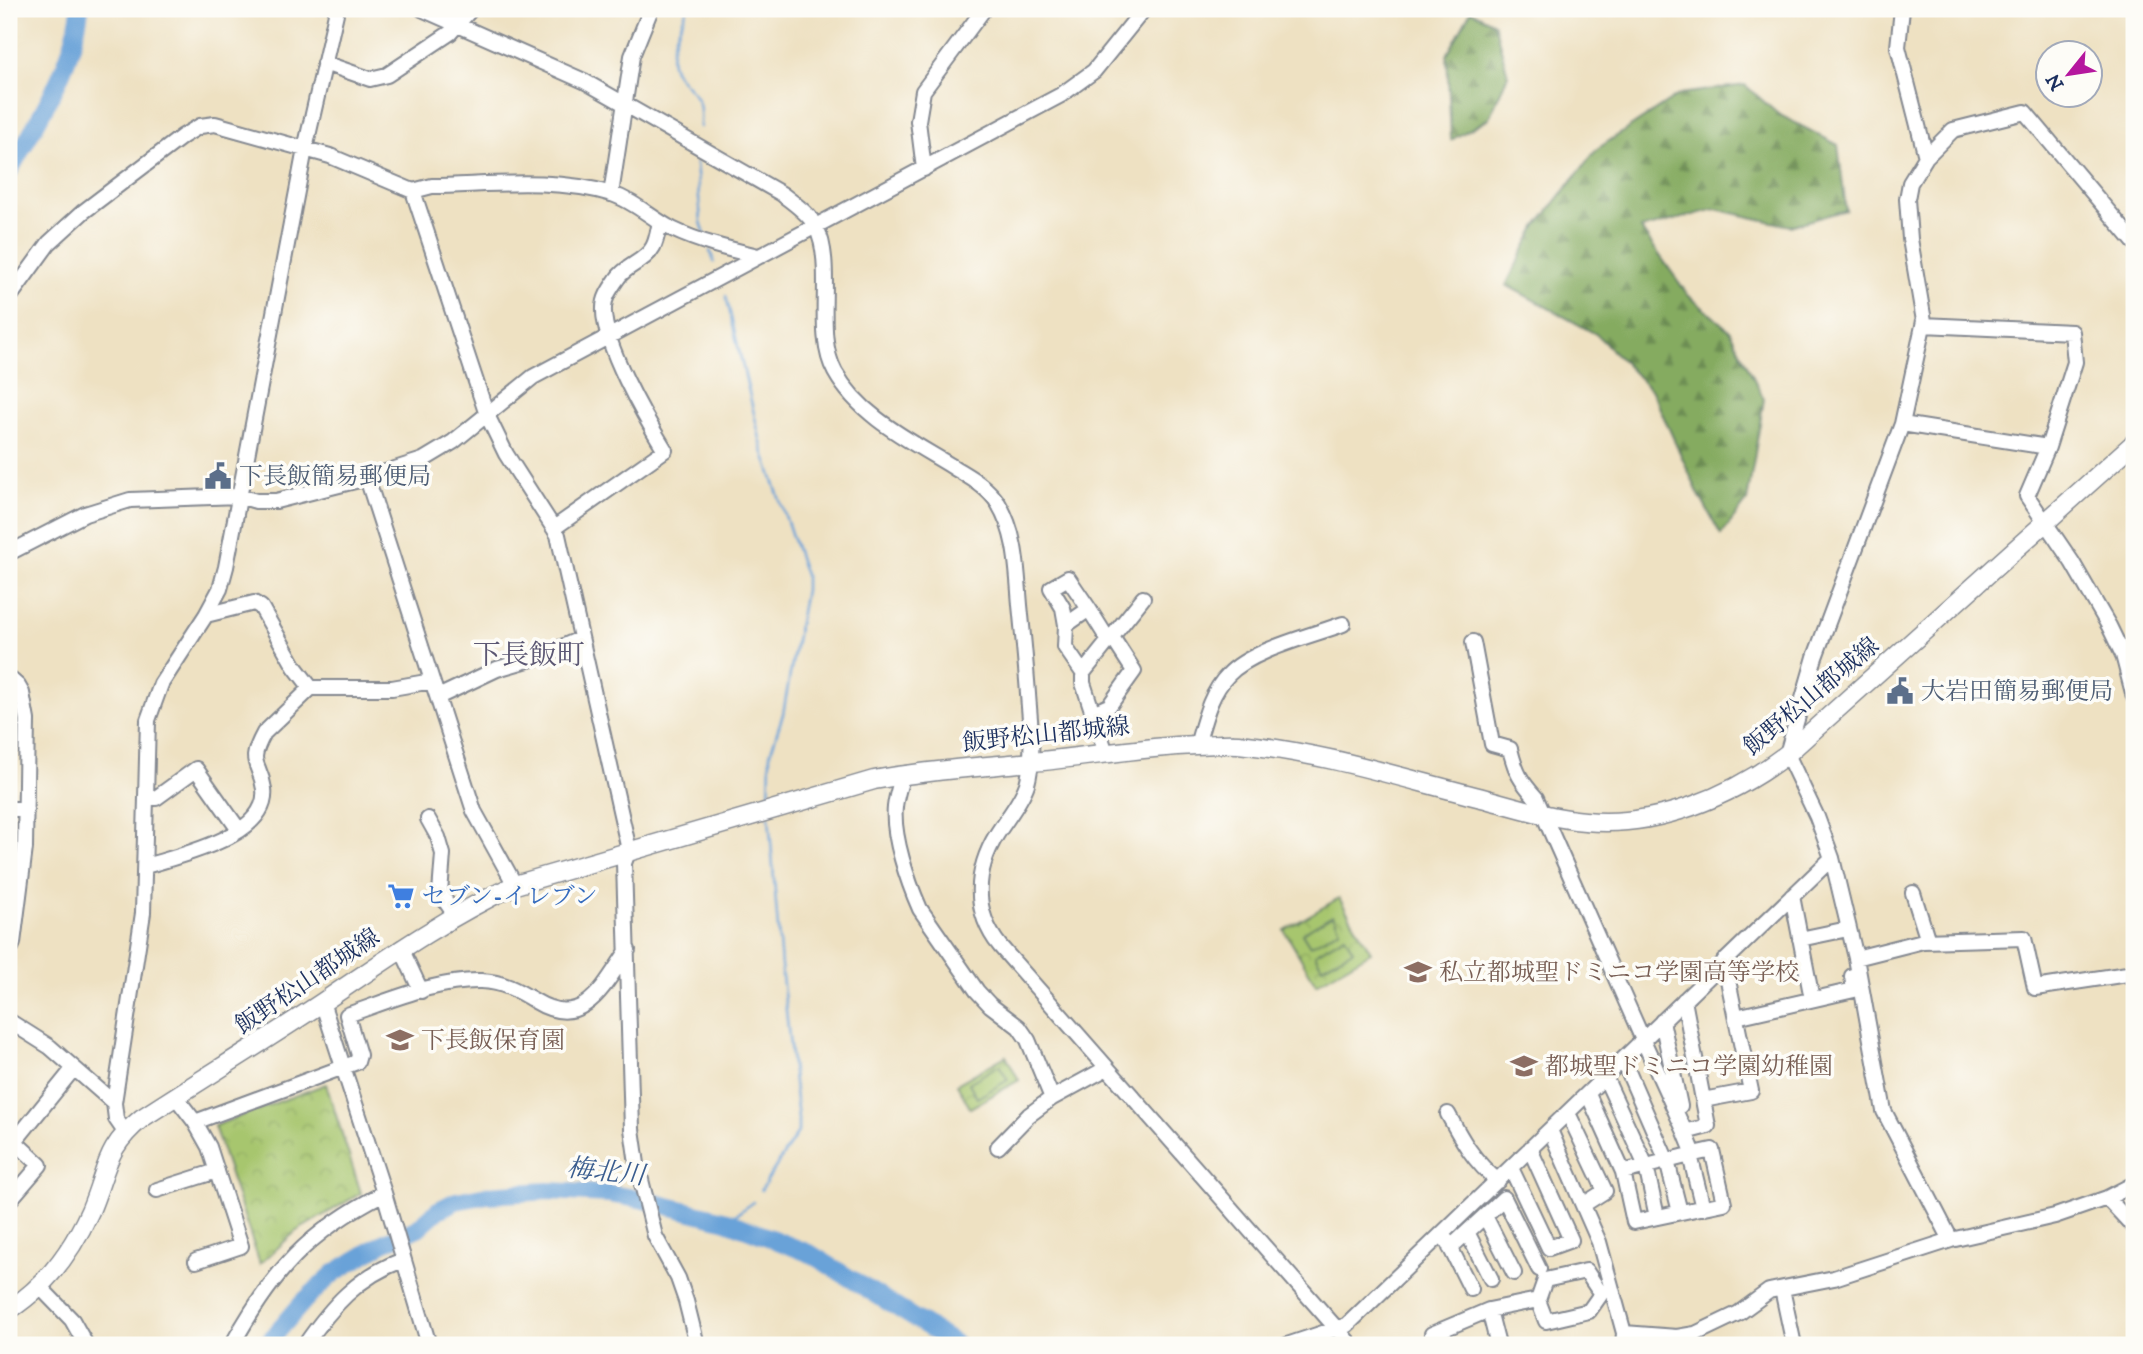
<svg xmlns="http://www.w3.org/2000/svg" width="2143" height="1354" viewBox="0 0 2143 1354" font-family="'IM FELL DW Pica','Noto Serif JP',serif">
	<style>
		.forest { fill: url(#forest-firs); stroke: #506d60; stroke-width: 2 }
		.park { fill: url(#park-crowns); stroke: #617a66; stroke-width: 2 }
		.pitch { fill: #a7c66e; stroke: #617a66; stroke-width: 2 }
		.lines { fill: none; stroke-linecap: round; stroke-linejoin: round }
		.stream { stroke: #69a2d8; stroke-width: 2.5 }
		.river { stroke: #69a2d8; stroke-width: 18 }
		.minor-casing { stroke: #848890; stroke-width: 18 }
		.major-casing { stroke: #848890; stroke-width: 21 }
		.minor { stroke: #fff; stroke-width: 14 }
		.major { stroke: #fff; stroke-width: 18 }
		.labels { text-anchor: middle; stroke-width: 7; stroke-linejoin: round; paint-order: stroke }
		.service-label { font-size: 24px; fill: #4e5e75; stroke: #fdfcf7; text-anchor: start }
		.street-label { font-size: 24px; fill: #1b2f5e; stroke: #fdfcf7 }
		.shop-label { font-size: 24px; fill: #366cbe; stroke: #fdfcf7; text-anchor: start }
		.education-label { font-size: 24px; fill: #785e54; stroke: #fdfcf7; text-anchor: start }
		.water-label { font-size: 26px; font-style: italic; fill: #3a5d8f; stroke: #fdfcf7 }
		.quarter-label { font-size: 28px; fill: #5c5874; stroke: #fdfcf7 }
	</style>
	<defs>
		<pattern id="forest-firs" width="22" height="20" patternUnits="userSpaceOnUse" patternTransform="scale(1.75)"><rect width="22" height="20" fill="#85ab61"/><path d="M5 1l3.5 6h-7zM16 11l3.5 6h-7z" fill="#6c8c53"/></pattern>
		<pattern id="park-crowns" width="20" height="18" patternUnits="userSpaceOnUse" patternTransform="scale(1.75)"><rect width="20" height="18" fill="#a7c66e"/><path d="M2 6a3 3 0 1 1 6 0M12 15a3 3 0 1 1 6 0" fill="none" stroke="#8faa62"/></pattern>
	</defs>
	<rect width="100%" height="100%" fill="#fdfcf7"/>
	<filter id="ink" filterUnits="userSpaceOnUse"><feTurbulence type="fractalNoise" baseFrequency=".0143" numOctaves="2"/><feDisplacementMap in="SourceGraphic" scale="14" xChannelSelector="R" yChannelSelector="G"/><feConvolveMatrix kernelMatrix="1 2 1 2 8 2 1 2 1" color-interpolation-filters="sRGB"/></filter>
	<filter id="wash" filterUnits="userSpaceOnUse"><feTurbulence type="fractalNoise" baseFrequency=".00686" numOctaves="4" result="noise"/><feDisplacementMap in="SourceGraphic" scale="28" xChannelSelector="R" yChannelSelector="G"/><feGaussianBlur stdDeviation="1.57" result="paint"/><feColorMatrix in="noise" values="0 0 0 0 0 0 0 0 0 0 0 0 0 0 0 0 0 1.4 0 .05"/><feComposite in="paint" operator="in"/></filter>
	<g filter="url(#wash)">
		<rect width="100%" height="100%" fill="#eee1c2"/>
		<!-- forest -->
		<path class="forest" d="M1471,11L1494,23L1508,75L1489,118L1451,140L1447,55Z
			M1745,85L1778,114L1838,145L1846,210L1790,226L1715,209L1641,229L1688,295L1730,331L1764,399L1747,501L1721,535L1699,495L1652,391L1596,334L1506,285L1536,227L1597,149L1680,94Z"/>
		<!-- park -->
		<path class="park" d="M1339,898L1371,952L1316,984L1284,930Z
			M1006,1056L1019,1080L970,1108L957,1084Z
			M326,1084L361,1193L295,1232L260,1264L214,1126Z"/>
		<!-- pitch -->
		<path class="pitch" d="M1333,915L1340,929L1310,946L1302,933Z
			M1345,936L1353,950L1322,967L1315,954Z
			M999,1065L1008,1080L977,1098L969,1083Z"/>
		<g class="lines">
			<!-- stream -->
			<path class="stream" d="M687,9C682,24 668,47 672,63C675,80 695,88 699,104C701,111 700,120 700,127
				M696,162L701,222L706,238
				M710,251L714,262
				M726,296L762,447L805,575V590L783,714L770,754L769,804
				M761,1190L798,1132V1118L781,966L769,817
				M727,1221L753,1202"/>
			<!-- river -->
			<path class="river" d="M9,172C37,121 73,67 80,9
				M266,1345L304,1301L334,1273L385,1242L418,1228L438,1210L456,1201L487,1195L548,1191L609,1194L640,1199L727,1221L811,1254L957,1345"/>
		</g>
	</g>
	<g filter="url(#ink)">
		<g class="lines">
			<defs>
				<path id="minor" d="M422,9L584,81L782,194C793,203 810,214 816,227C836,266 813,332 835,372C860,417 911,441 953,467C969,477 987,486 998,503C1017,534 1017,570 1020,605C1023,635 1026,665 1028,694C1030,724 1035,755 1027,784C1021,802 1007,818 997,834C975,870 972,911 1000,946L1351,1345
					M1902,9L1898,47L1926,157
					M324,63L370,79L387,75L450,33L471,9
					M924,169L918,121L923,91L984,9
					M413,191L487,415L506,454L558,535L629,850L624,863L632,1129L637,1164L655,1236L678,1278L686,1301L697,1345
					M611,194L632,56L651,9
					M9,298L49,243L83,212L183,136L200,126L215,124L330,156L413,191L432,186C492,185 553,177 612,194C634,201 651,218 672,229C699,242 728,249 758,256
					M1923,325L2072,332L2075,362L2048,447L2027,496L2072,562L2109,626L2123,655L2134,697
					M1902,424L2048,447
					M367,478L474,811L515,885
					M554,528L665,450C646,419 602,343 604,308C604,297 611,288 617,279C626,265 645,262 653,247C657,240 658,230 660,222
					M9,553L85,514L130,500L239,496L256,501H276L367,478L423,460L453,442L533,377L1061,95L1094,71L1144,9
					M1089,609L1109,641
					M206,615L254,603L261,607L295,667L311,688H392L432,681
					M1066,625L1063,608L1051,588L1068,578L1089,609L1066,625L1065,647L1083,673V683L1106,753
					M1473,642L1492,744L1510,749C1516,773 1520,780 1536,798L1643,1040L1685,1132
					M1083,673L1143,598
					M9,678L18,686L22,693L27,720L25,848L13,943L9,952
					M438,697L497,669L542,656L580,639
					M1093,713L1109,706L1134,671L1112,637
					M1197,745C1204,721 1210,693 1228,675C1251,650 1311,636 1343,624
					M903,774C900,785 896,796 895,807C892,836 908,882 920,909L977,991L990,1005L1019,1027L1028,1040L1052,1098L1107,1068
					M146,798H156L196,769L239,830
					M9,809H26
					M428,819L438,837L443,854L440,893L455,915
					M146,866C180,855 270,836 264,789C260,760 246,766 264,733L311,688
					M1913,893L1928,941
					M1792,896L1812,999
					M1800,939L1843,930
					M401,948L421,991
					M1856,958L1923,941L2024,938L2035,988L2134,973
					M322,1002L384,1193L429,1345
					M1736,1017L1854,990L1852,976
					M9,1021L50,1047L114,1103
					M1662,1021L1680,1106
					M1623,1060L1667,1161L1680,1212
					M1605,1077L1646,1166L1657,1217
					M1588,1094L1623,1172L1694,1154L1685,1132L1708,1126L1684,1000
					M175,1096L195,1122L357,1062L359,1055L347,1015C389,1001 436,980 481,981C503,982 517,990 535,1001C584,1031 604,985 628,950
					M1703,1100L1751,1091L1724,961
					M1568,1113L1605,1191L1583,1205
					M1448,1114C1462,1140 1474,1162 1498,1181
					M195,1122L209,1147L241,1246L196,1261
					M1550,1130L1599,1242L1624,1333L1623,1345
					M125,1132L116,1119L114,1103L143,913L148,720L161,684L206,615L220,589L226,567L305,149L337,9
					M15,1141L74,1068
					M998,1147L1029,1115L1052,1098
					M1690,1155L1703,1208
					M1511,1168L1549,1248L1571,1240L1530,1149
					M1623,1172L1634,1222L1724,1203L1712,1150L1694,1154
					M157,1190L217,1171
					M2107,1198L2134,1227
					M9,1201L40,1165L10,1137
					M1485,1216L1514,1273
					M1467,1232L1491,1279
					M1951,1240L1884,1111L1856,958L1832,858L1817,817L1787,754L1815,657L1902,424L1924,321L1910,239L1907,199L1910,183L1926,157L1953,130L2025,112L2134,242
					M1447,1241L1471,1289
					M1450,1248L1504,1198L1539,1269
					M1586,1271L1601,1294L1589,1311L1546,1321L1538,1300L1545,1280Z
					M40,1287L72,1320L86,1345
					M1782,1289L1794,1345
					M1489,1310L1498,1345
					M1624,1333L1677,1337L1695,1334L1739,1313L1769,1291L1834,1278L1951,1240L2055,1216L2107,1198L2134,1184
					M232,1345C273,1271 308,1232 384,1193
					M305,1345C331,1307 358,1276 403,1260
					M1287,1345L1347,1325L1832,858
					M1431,1345L1432,1334L1489,1310L1538,1300"/>
				<path id="major" d="M9,1310C46,1286 72,1251 90,1211C108,1169 104,1149 142,1118C202,1079 263,1042 323,1002C388,958 443,919 515,885L874,780C927,770 980,767 1032,762C1087,757 1141,747 1196,745C1210,745 1224,743 1238,744C1322,752 1405,779 1486,799C1519,808 1551,818 1585,821C1656,828 1731,797 1787,754L2134,443"/>
			</defs>
			<!-- minor casing -->
			<use href="#minor" class="minor-casing"/>
			<!-- major casing -->
			<use href="#major" class="major-casing"/>
			<!-- minor -->
			<use href="#minor" class="minor"/>
			<!-- major -->
			<use href="#major" class="major"/>
		</g>
	</g>
	<!-- icons -->
	<defs>
		<symbol id="civic-bare" viewBox="-9 -9 18 18"><path d="M-.6-6.5H3V-4.5H.6V-3L4-1V1h2V6H-6V1h2V-1L-.6-3ZM-1.2 2.5V6h2.4V2.5Z" fill="#5c6f8a" stroke="#fdfcf7" stroke-width="2.5" paint-order="stroke"/></symbol>
		<symbol id="supermarket-bare" viewBox="-9 -9 18 18"><path d="M-6-5.5h2.5l.6 2H6L4.5 2H-2.5L-4.4-4H-6ZM-1.5 3.2a1.3 1.3 0 1 0 .1 0ZM3 3.2a1.3 1.3 0 1 0 .1 0Z" fill="#3f7fe0" stroke="#fdfcf7" stroke-width="2.5" paint-order="stroke"/></symbol>
		<symbol id="school-bare" viewBox="-9 -9 18 18"><path d="M0-5L7-2L0 1L-7-2ZM-4 1L0 2.5L4 1V4Q0 6-4 4Z" fill="#8d6e63" stroke="#fdfcf7" stroke-width="2.5" paint-order="stroke"/></symbol>
	</defs>
	<g fill-rule="evenodd">
		<use href="#civic-bare" x="199" y="457" width="38" height="38"/>
		<use href="#civic-bare" x="1881" y="672" width="38" height="38"/>
		<use href="#supermarket-bare" x="382" y="877" width="38" height="38"/>
		<use href="#school-bare" x="1399" y="953" width="38" height="38"/>
		<use href="#school-bare" x="381" y="1021" width="38" height="38"/>
		<use href="#school-bare" x="1505" y="1047" width="38" height="38"/>
	</g>
	<g class="labels">
		<!-- service labels -->
		<g class="service-label">
			<text x="239" y="484">下長飯簡易郵便局</text>
			<text x="1921" y="699">大岩田簡易郵便局</text>
		</g>
		<!-- street labels -->
		<g class="street-label">
			<text transform="translate(1811 696) rotate(-40)" y="8">飯野松山都城線</text>
			<text transform="translate(1046 734) rotate(-6)" y="8">飯野松山都城線</text>
			<text transform="translate(307 981) rotate(-34)" y="8">飯野松山都城線</text>
		</g>
		<!-- shop labels -->
		<g class="shop-label">
			<text x="422" y="904">セブン-イレブン</text>
		</g>
		<!-- education labels -->
		<g class="education-label">
			<text x="1439" y="980">私立都城聖ドミニコ学園高等学校</text>
			<text x="421" y="1048">下長飯保育園</text>
			<text x="1545" y="1074">都城聖ドミニコ学園幼稚園</text>
		</g>
		<!-- water labels -->
		<g class="water-label">
			<text transform="translate(606 1171) rotate(6)" y="9">梅北川</text>
		</g>
		<!-- quarter labels -->
		<g class="quarter-label">
			<text x="529" y="664">下長飯町</text>
		</g>
	</g>
	<!-- margin -->
	<rect width="2143" height="1354" fill="none" stroke="#fdfcf7" stroke-width="35"/>
	<!-- north arrow -->
	<g transform="translate(2069 74) rotate(240)"><circle r="33" fill="#fdfcf7" stroke="#a3aaba" stroke-width="2"/>
	<path d="M0-5L12 26L0 18L-12 26Z" fill="#b5179e"/>
	<text y="-10" font-size="19" font-weight="bold" text-anchor="middle" fill="#1b2f5e">N</text>
	</g>
</svg>
